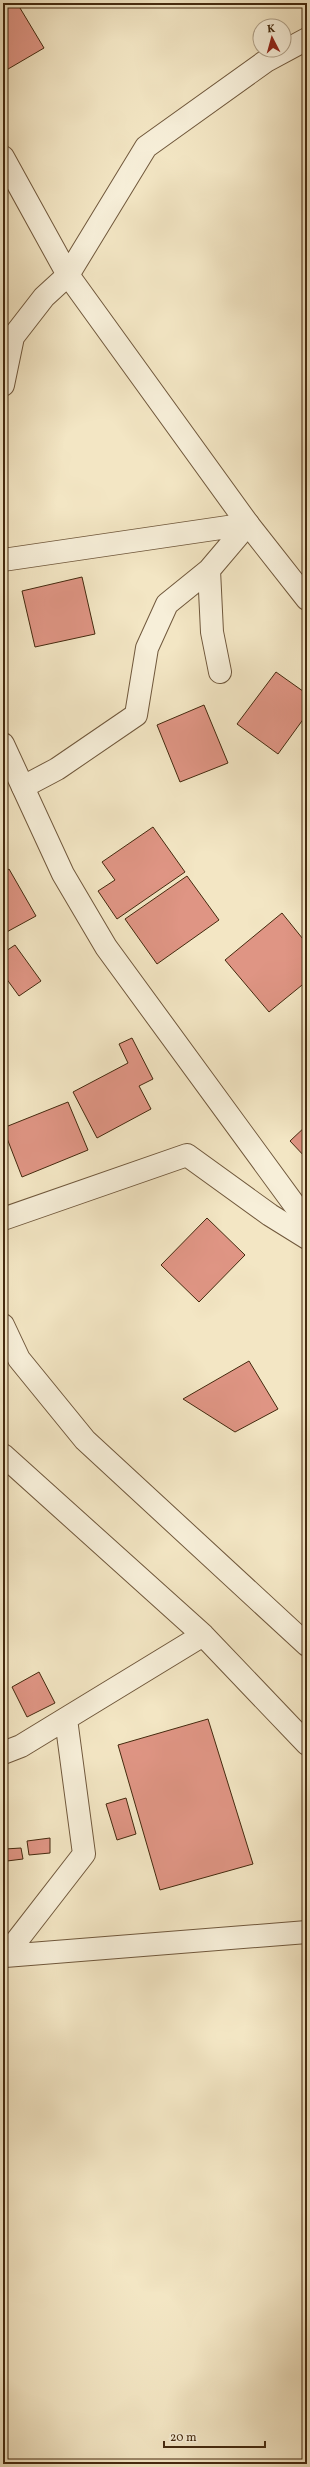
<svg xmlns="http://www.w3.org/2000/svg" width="310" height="2467" viewBox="0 0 310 2467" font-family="Vollkorn,serif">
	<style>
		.building { fill: #df9584; stroke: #44290e }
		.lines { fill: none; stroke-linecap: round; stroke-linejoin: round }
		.minor-casing { stroke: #70583c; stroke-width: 24 }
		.tertiary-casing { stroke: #70583c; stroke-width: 24 }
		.minor { stroke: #f7efd9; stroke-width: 22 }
		.tertiary { stroke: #f7efd9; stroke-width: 22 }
	</style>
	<rect width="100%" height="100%" fill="#f3e6c4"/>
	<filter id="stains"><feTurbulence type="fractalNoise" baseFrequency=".005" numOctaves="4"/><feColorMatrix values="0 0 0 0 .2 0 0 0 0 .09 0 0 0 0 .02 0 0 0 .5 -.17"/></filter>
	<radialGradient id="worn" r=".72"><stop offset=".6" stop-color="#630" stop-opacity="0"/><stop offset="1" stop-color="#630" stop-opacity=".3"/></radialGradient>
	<!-- building -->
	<path class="building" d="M3,3H17L44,48L3,72Z
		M82,577L95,634L35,647L22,591Z
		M276,672L307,694V714L278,754L237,724Z
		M204,705L228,763L180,782L157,725Z
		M153,827L185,872L117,919L98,891L115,880L102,862Z
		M9,869L36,916L3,934V873Z
		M187,876L219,920L157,964L125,919Z
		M282,913L307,944V981L269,1012L225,960Z
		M15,945L41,981L19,996L3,974V953Z
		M132,1038L153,1079L139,1086L151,1109L97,1138L73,1092L128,1063L119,1044Z
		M68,1102L88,1150L22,1177L3,1128Z
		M307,1125V1159L290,1141Z
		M207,1218L245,1255L199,1302L161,1265Z
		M249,1361L278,1409L235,1432L183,1399Z
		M39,1672L55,1703L27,1717L12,1687Z
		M208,1719L253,1864L160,1890L118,1745Z
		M126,1798L136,1834L117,1840L106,1804Z
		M50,1838V1853L29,1855L27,1841Z
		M21,1848L23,1859L7,1861L5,1849Z"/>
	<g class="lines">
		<defs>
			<path id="minor" d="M3,157L68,275
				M68,275L146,147L266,61L307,39
				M3,560L248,524
				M220,672L212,632L209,570L248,524
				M23,787L57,769L136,715L147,648L167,604L209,570
				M3,1219L187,1155L270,1215L307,1238
				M3,1325L19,1359L85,1440L307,1645
				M3,1455L203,1635L307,1744
				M3,1753L21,1746L203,1635
				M5,1956L307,1932
				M5,1956L84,1854L66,1719"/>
			<path id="tertiary" d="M3,385L13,337L44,297L68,275L248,524L307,599
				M3,744L63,874L106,947L307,1222"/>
		</defs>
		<!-- minor casing -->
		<use href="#minor" class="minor-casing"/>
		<!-- tertiary casing -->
		<use href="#tertiary" class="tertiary-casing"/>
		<!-- minor -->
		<use href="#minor" class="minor"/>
		<!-- tertiary -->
		<use href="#tertiary" class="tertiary"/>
	</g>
	<!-- margin -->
	<rect width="310" height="2467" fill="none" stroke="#f3e6c4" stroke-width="16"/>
	<rect x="4" y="4" width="302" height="2459" fill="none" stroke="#44290e" stroke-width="2"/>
	<rect x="8" y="8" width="294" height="2451" fill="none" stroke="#44290e"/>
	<!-- north arrow -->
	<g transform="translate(272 38) rotate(354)"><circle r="19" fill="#f7efd9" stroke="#afa088"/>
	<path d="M0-3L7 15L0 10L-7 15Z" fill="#8f2418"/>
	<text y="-6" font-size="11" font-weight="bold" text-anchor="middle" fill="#44290e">K</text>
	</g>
	<!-- scale -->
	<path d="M164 2441v6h101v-6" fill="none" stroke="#44290e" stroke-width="2"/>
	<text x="170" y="2441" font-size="12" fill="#44290e" stroke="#f7efd9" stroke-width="3" paint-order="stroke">20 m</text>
	<rect width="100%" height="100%" filter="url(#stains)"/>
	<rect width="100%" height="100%" fill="url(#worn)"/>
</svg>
